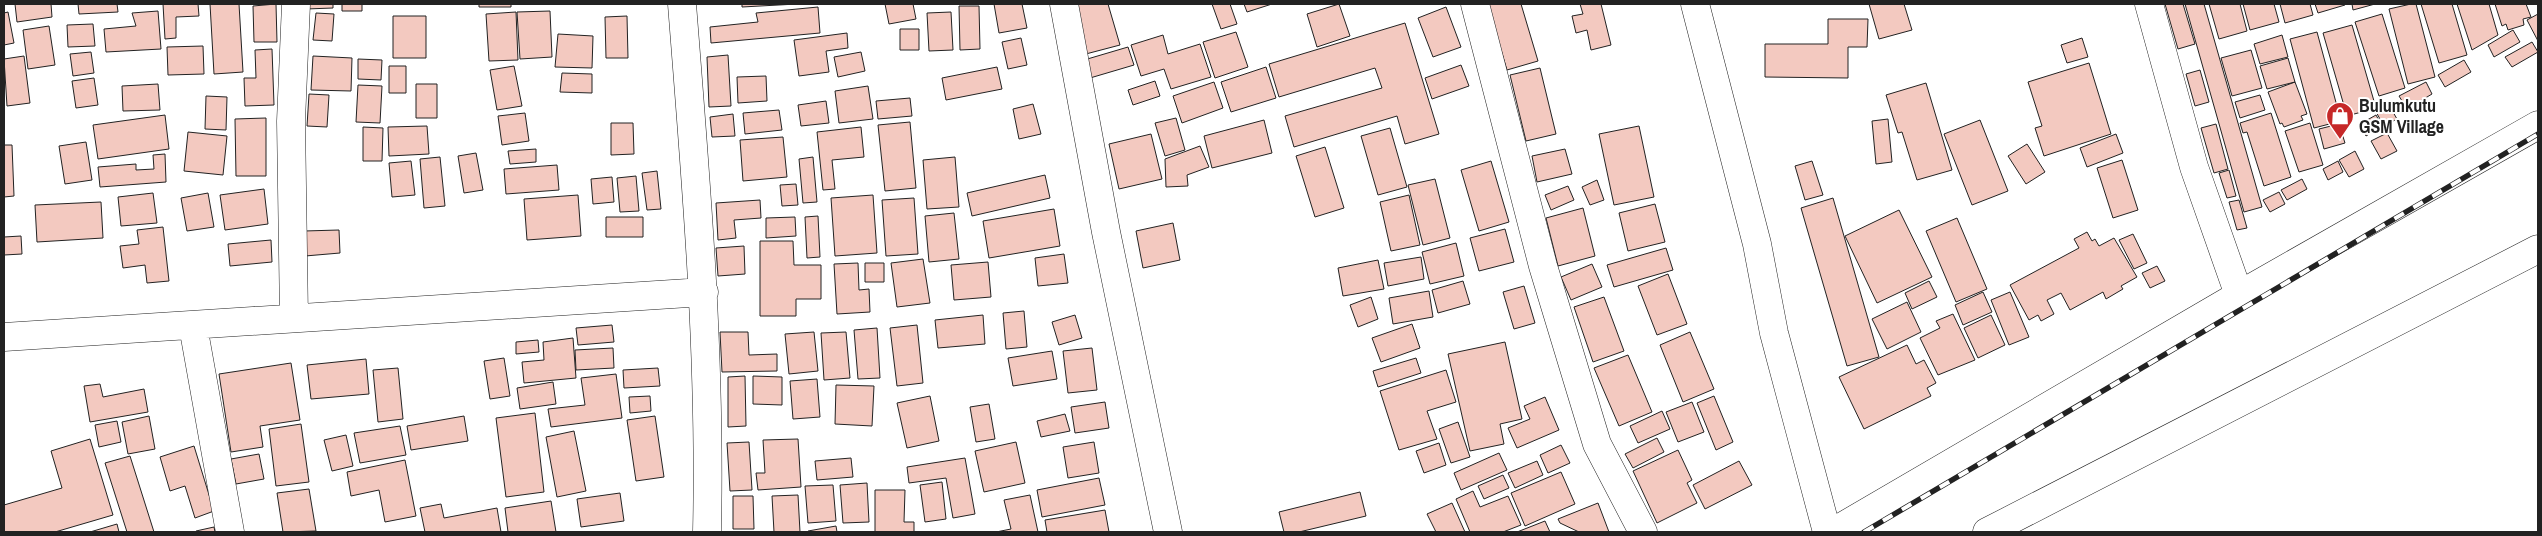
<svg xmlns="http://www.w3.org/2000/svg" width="2542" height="536" viewBox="0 0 2542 536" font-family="'Archivo Narrow',sans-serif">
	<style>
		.building { fill: #f3c9c0; stroke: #222 }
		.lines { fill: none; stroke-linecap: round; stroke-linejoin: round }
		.minor-casing { stroke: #222; stroke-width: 29 }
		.minor { stroke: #fff; stroke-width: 28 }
		.rail-casing { stroke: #222; stroke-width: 5.5 }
		.rail { stroke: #fff; stroke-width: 4; stroke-dasharray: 11; stroke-linecap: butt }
		.labels { text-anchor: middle; stroke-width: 4; stroke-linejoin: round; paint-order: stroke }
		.poi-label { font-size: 18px; font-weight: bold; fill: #222; stroke: #fff; text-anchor: start }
	</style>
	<rect width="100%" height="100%" fill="#fff"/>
	<!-- building -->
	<path class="building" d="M15,4H51L52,17L17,22Z
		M78,4H117L118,12L79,14Z
		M163,4H198L199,16L176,17V38L165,39Z
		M210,4H239L243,72L214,74Z
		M276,4L277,42H254L253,6Z
		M306,4H333V8L306,9Z
		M342,4H362V11H342Z
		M479,4H511V7H479Z
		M742,4H797L742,7Z
		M885,4H913L916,19L889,24Z
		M994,4H1022L1027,28L999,33Z
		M1068,4H1108L1120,45L1082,55Z
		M1212,4H1230L1237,24L1221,29Z
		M1244,4H1272L1247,12Z
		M1339,4L1350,36L1317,47L1307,14Z
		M1487,4H1521L1538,61L1507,70Z
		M1580,4H1601L1611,45L1591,50L1587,30L1576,33L1572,16L1583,14Z
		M1869,4H1904L1912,30L1879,39Z
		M2165,4H2183L2195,44L2178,49Z
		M2185,4H2204L2262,207L2244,212Z
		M2209,4H2240L2247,31L2219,39Z
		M2243,4H2274L2279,22L2250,30Z
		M2280,4H2310L2313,15L2285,23Z
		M2315,4H2345V5L2318,13Z
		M2352,4H2375L2353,10Z
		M2411,4H2416L2435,77L2408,84L2389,9Z
		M2421,4H2452L2467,55L2439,63Z
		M2457,4H2489L2498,35L2472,50Z
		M2495,4H2526L2531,17L2523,19L2524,25L2508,30L2506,24L2502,26Z
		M959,6H979L980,49L960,50Z
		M818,7L820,33L711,43L710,27L758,22L756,13Z
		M1446,7L1461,47L1433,57L1418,18Z
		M158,11L161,49L106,52L104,29L136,26L132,13Z
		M550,11L552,57L520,59L517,12Z
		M8,12L14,43L4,45V13Z
		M516,12L518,60L489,61L486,14Z
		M951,12L953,50L929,51L927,13Z
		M316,13L334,14L332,41L313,40Z
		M2382,14L2405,88L2379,96L2355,22Z
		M2538,14V41L2527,20Z
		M393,16H426V58H393Z
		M627,16L628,58H606L605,17Z
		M1828,19H1868L1867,47H1848V78L1765,77V44H1828Z
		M1405,23L1439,134L1405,144L1397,116L1294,147L1285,116L1382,88L1375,68L1279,97L1269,64Z
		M93,24L95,46L68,47L67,25Z
		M2352,25L2376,108L2347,116L2323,33Z
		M49,26L55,65L28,69L23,30Z
		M900,29H919V50H900Z
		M2513,30L2520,42L2494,57L2488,45Z
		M1236,32L1248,67L1215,78L1203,42Z
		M2317,32L2341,121L2314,128L2290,39Z
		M847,33L848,48L826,51L829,72L799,76L794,40Z
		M558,34L593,36L592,68L555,67Z
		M1163,35L1168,54L1200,44L1211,77L1171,89L1164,69L1141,76L1131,45Z
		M2282,35L2288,57L2260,64L2254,44Z
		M1021,38L1027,65L1008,69L1002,42Z
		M2082,38L2088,57L2067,63L2061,45Z
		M2532,42L2538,52L2512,67L2505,57Z
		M203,46L204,74L168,75L167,47Z
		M1128,47L1134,65L1090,78L1084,60Z
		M272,49L274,105L245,106L244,78H256L255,50Z
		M2251,50L2262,88L2232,96L2221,58Z
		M91,52L94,73L73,76L70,54Z
		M861,52L865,71L838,77L834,57Z
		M728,55L731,106L709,107L707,57Z
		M24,56L30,103L7,106L4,59Z
		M313,56L352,58L351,91L311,90Z
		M2288,58L2295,82L2267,89L2260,66Z
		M358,59L382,60L381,80L358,79Z
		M2464,60L2471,72L2445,87L2438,75Z
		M2089,63L2111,134L2044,156L2035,128L2042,126L2028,82Z
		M1461,65L1469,86L1432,99L1425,78Z
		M389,66H406V93H389Z
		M514,66L522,106L497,110L490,70Z
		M997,67L1002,89L946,100L942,78Z
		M1266,67L1276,98L1231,112L1221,82Z
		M1540,68L1556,134L1526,141L1510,75Z
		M2200,70L2209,102L2195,106L2186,74Z
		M562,73L592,74V93L560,92Z
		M766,76L767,101L738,103L737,77Z
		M94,78L98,105L76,108L72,81Z
		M1155,81L1160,96L1133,105L1128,90Z
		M1214,82L1223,108L1182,123L1173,96Z
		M2295,82L2307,114L2301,116L2303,120L2284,127L2282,123L2280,124L2268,92Z
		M2426,82L2432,94L2407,109L2399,96Z
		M1926,83L1952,170L1917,180L1902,132L1898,133L1886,95Z
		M158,84L160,110L123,111L122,86Z
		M416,84H437V118H416Z
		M358,85L382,86L380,123L356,122Z
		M868,86L873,119L839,123L835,91Z
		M309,94L329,95L327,127L307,126Z
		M2260,95L2265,110L2240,118L2235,102Z
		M206,96L227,97L226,130L205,129Z
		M910,98L912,116L878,119L876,101Z
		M826,101L829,123L801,126L798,105Z
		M1033,104L1041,134L1019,139L1013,109Z
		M2389,105L2397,119L2384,126L2376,112Z
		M779,110L782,130L745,134L743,113Z
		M525,113L529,141L502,145L498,116Z
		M2271,113L2291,177L2264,186L2247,132L2243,133L2240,123Z
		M733,114L735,136L712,137L710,117Z
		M165,115L169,149L98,159L93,125Z
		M2376,115L2382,126L2366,136L2360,124Z
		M266,118V176H236L235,119Z
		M1176,118L1185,150L1165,156L1155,123Z
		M1888,119L1892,162L1876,164L1872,121Z
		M1264,120L1272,153L1212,168L1204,136Z
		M1980,120L2008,191L1972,205L1944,134Z
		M910,122L916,188L885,191L878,125Z
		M611,123H633L634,154L611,155Z
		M2310,123L2323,165L2299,172L2285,131Z
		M2216,124L2228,169L2214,173L2201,128Z
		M2339,124L2345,143L2324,149L2319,129Z
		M427,126L429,154L389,156L388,127Z
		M1639,126L1654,197L1614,205L1599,134Z
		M363,127L383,128L382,161H363Z
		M861,127L864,157L832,160L835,189L823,190L817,132Z
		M1390,128L1407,187L1378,195L1361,136Z
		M188,132L227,136L223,175L184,171Z
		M2387,133L2397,151L2381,159L2371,141Z
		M1151,134L1162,179L1119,189L1109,144Z
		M2116,134L2123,153L2087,167L2080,148Z
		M783,137L787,177L743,181L740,140Z
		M86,142L92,180L65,184L59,146Z
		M2027,144L2045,172L2026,184L2008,156Z
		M4,145H12L14,196L4,197Z
		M1200,146L1209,167L1187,175L1188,186L1166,187L1165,159Z
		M1325,147L1344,208L1315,217L1296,156Z
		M536,149V162L510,164L508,151Z
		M1565,149L1572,174L1537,182L1532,156Z
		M2355,151L2364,169L2349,177L2339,160Z
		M476,153L483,190L464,193L458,156Z
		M165,154L166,182L100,187L98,167L136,164V170L154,169L153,155Z
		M440,157L445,206L424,208L420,159Z
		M813,157L817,202L803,203L799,159Z
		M955,157L959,207L927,209L923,160Z
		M2122,160L2138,210L2113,218L2097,168Z
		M411,161L415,195L392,197L389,163Z
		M1491,161L1509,222L1479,231L1461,170Z
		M1812,161L1823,195L1805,200L1795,166Z
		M2338,161L2343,172L2328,180L2323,169Z
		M557,165L559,190L506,194L504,169Z
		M2229,170L2236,196L2227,198L2219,173Z
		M657,171L661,209L647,210L642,173Z
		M1045,175L1050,198L972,216L967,193Z
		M636,176L639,211L620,212L617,178Z
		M612,177L614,202L593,204L591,179Z
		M1435,179L1450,238L1423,245L1408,185Z
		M2302,179L2307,189L2287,200L2281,190Z
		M1597,180L1604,200L1590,205L1582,187Z
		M796,184L798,205L782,206L780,185Z
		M1568,186L1574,200L1551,210L1545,195Z
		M264,189L268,224L225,230L220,195Z
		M2279,192L2285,204L2270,212L2263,200Z
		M153,193L157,223L121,226L118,197Z
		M208,193L214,227L187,231L181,198Z
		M578,195L581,236L527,240L524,199Z
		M873,195L877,253L835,256L831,198Z
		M1409,195L1420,245L1391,251L1380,202Z
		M914,198L918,254L886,256L882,200Z
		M1833,198L1879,357L1847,366L1801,208Z
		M760,200L761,218L734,220L736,238L718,240L716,203Z
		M2239,200L2247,228L2237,230L2229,202Z
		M101,202L103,238L37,242L35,205Z
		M1655,204L1665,242L1628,251L1619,213Z
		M1583,208L1595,256L1558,266L1546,218Z
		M1054,209L1060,246L989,258L983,221Z
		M1899,210L1932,277L1877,303L1845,236Z
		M954,213L959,259L929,262L925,216Z
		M818,216L820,257L807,258L805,217Z
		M606,217H643V237H606Z
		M795,217L796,236L766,238V218Z
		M1957,218L1987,289L1956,302L1926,231Z
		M1173,223L1180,260L1143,268L1136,231Z
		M163,227L169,281L147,283L145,265L123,268L120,246L139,244L137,230Z
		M1505,229L1514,262L1479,271L1470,238Z
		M339,230L340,253L305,256L304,231Z
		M2087,232L2092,241L2095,239L2099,246L2114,238L2137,277L2121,286L2123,289L2106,299L2103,292L2070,310L2061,293L2047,300L2054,314L2041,321L2038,315L2029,320L2010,285L2079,248L2074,239Z
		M2133,234L2147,263L2134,269L2119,240Z
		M21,236L22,254L4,255V237Z
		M271,240L272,262L230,266L228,244Z
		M760,241H793L794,265H821V299H796V316H760Z
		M1456,243L1464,276L1430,284L1422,252Z
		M744,246L745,274L718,276L716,248Z
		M1666,248L1673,270L1614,287L1607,265Z
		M1064,254L1068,283L1038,286L1035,258Z
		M1421,257L1424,279L1388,286L1384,263Z
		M923,259L930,303L897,307L891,263Z
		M1378,260L1384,289L1343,296L1338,268Z
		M988,262L991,297L954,300L951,265Z
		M858,263L859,290L869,289L870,312L837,314L834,264Z
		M865,263H884V282H865Z
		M1592,264L1602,287L1571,300L1561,277Z
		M2157,266L2165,281L2150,288L2142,273Z
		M1668,274L1687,324L1657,335L1638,286Z
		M1463,281L1470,304L1438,313L1432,290Z
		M1929,281L1937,297L1912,309L1905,293Z
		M1524,286L1535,323L1514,329L1503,292Z
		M1429,291L1433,317L1393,324L1389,298Z
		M1983,292L1992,312L1963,325L1955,305Z
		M2010,292L2029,337L2009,345L1991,300Z
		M1371,297L1378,319L1358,327L1350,305Z
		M1604,297L1624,351L1593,362L1574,307Z
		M1907,302L1921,332L1887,349L1872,319Z
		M1024,311L1027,347L1006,349L1003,313Z
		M1953,314L1975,360L1938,375L1920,338L1940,328L1936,321Z
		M983,315L985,344L938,348L935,320Z
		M1075,315L1082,338L1059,345L1052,322Z
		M1991,315L2005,345L1978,358L1964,328Z
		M1412,324L1420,348L1381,362L1372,338Z
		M612,325L614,342L578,345L576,328Z
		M917,325L923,383L897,386L890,328Z
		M877,328L880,378L858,379L854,330Z
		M720,332H748L749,355L777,354V371L722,372Z
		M814,332L818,371L789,374L785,334Z
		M846,332L850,378L824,380L821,333Z
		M1690,332L1714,389L1683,402L1660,345Z
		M573,338L576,378L524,383L522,362L544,360L543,342Z
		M538,340L539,352L516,354V342Z
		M1505,342L1522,419L1500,424L1504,444L1470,451L1448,354Z
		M1907,345L1916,364L1924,360L1936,383L1927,388L1931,396L1864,429L1839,377Z
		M613,348L614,368L576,370L575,350Z
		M1092,348L1097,390L1068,393L1063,351Z
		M1052,351L1057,379L1013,386L1008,358Z
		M1628,355L1652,412L1619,426L1594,368Z
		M504,358L510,396L490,399L484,361Z
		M1416,358L1421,373L1378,387L1373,371Z
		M366,359L369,394L311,399L307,365Z
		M291,363L300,420L260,426L263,447L231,452L219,374Z
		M398,368L403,419L378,422L373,370Z
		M658,368L660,386L624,388L623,370Z
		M1446,370L1456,402L1427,411L1437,439L1399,450L1380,391Z
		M616,374L622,418L551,427L548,409L585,405L581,378Z
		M745,376L746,426L728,427V377Z
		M753,376L782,377V405L753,404Z
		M817,379L820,417L793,419L790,381Z
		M553,382L556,404L520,409L517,388Z
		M100,384L103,397L144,389L148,412L90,422L84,386Z
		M836,385L874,386L872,426L835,424Z
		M650,396L651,411L630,413L629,397Z
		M930,396L939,441L907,448L897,403Z
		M1714,396L1733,442L1716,450L1697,403Z
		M1545,397L1559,430L1517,448L1508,428L1530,419L1524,406Z
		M1105,402L1109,428L1075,433L1071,407Z
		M1692,402L1704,432L1678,442L1666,412Z
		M989,404L995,439L976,442L970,407Z
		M1662,411L1670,429L1638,443L1630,426Z
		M535,413L544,492L506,497L496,418Z
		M1065,414L1070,431L1041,437L1037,421Z
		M149,416L155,449L128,454L122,422Z
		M464,416L468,441L411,450L407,426Z
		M655,416L664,477L636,481L627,420Z
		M117,421L121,442L99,447L95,425Z
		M1458,422L1470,457L1451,463L1439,429Z
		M301,424L309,482L276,486L269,429Z
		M400,426L406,455L360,463L354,433Z
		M574,431L586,491L557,497L546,437Z
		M346,435L353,466L332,471L324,440Z
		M1657,438L1664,452L1633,468L1625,454Z
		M90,439L113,515L55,532H4V505L62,488L51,451Z
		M798,439L801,487L758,490L756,473H765L763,440Z
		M749,442L752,490L730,491L727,443Z
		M1016,442L1025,483L984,492L975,451Z
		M1094,442L1099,473L1068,478L1063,447Z
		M1439,443L1446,465L1424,473L1416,451Z
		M1561,445L1570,463L1548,473L1540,455Z
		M194,446L214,511L195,518L185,486L170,491L160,457Z
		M1678,450L1692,480L1687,483L1697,503L1657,523L1633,471Z
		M1499,453L1507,470L1461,490L1454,473Z
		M259,454L264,479L236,484L231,459Z
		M130,456L154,532H127L105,463Z
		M851,458L853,477L817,480L815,461Z
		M965,458L975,514L953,518L946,478L909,483L907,467Z
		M405,460L416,516L385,522L379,490L351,496L347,472Z
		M1537,461L1543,475L1515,488L1508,473Z
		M1739,461L1752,485L1705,509L1693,485Z
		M1561,472L1575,504L1525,526L1511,493Z
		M1503,475L1509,488L1484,499L1478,486Z
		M1099,478L1105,505L1042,517L1037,490Z
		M942,482L946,519L925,522L920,485Z
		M867,483L869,522L843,523L840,485Z
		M833,485L836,521L808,523L805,486Z
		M309,489L316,531L283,532L277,493Z
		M875,490H905L904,522H914V532H875Z
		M1473,491L1480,507L1508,496L1521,525L1503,532H1470L1456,499Z
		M1360,492L1366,516L1299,532H1284L1279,512Z
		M620,493L624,521L581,527L577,499Z
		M798,495L800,532H774L772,496Z
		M1030,495L1038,532H996L1011,529L1004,500Z
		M733,496H753L754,529H733Z
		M551,501L556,532H508L505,508Z
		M1452,503L1465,532H1436L1427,514Z
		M1598,503L1609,532H1579L1560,523L1558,519Z
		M441,504L444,518L497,508L501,532H425L420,508Z
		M1105,510L1109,532H1047L1045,520Z
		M1545,521L1550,532H1517Z
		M117,524L119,532H90Z
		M836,526L837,532H808V531Z
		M214,527L215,532H197L196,531Z"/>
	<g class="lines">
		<defs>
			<path id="minor" d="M682,4C696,181 711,354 707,532
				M1064,4L1106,232L1168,532
				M1475,4L1543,266L1597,444L1643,532
				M1695,4L1757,244L1774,333L1827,532
				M2149,4L2194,167L2239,295
				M294,318L291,121L296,4
				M193,326L230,532
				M4,337L704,292
				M1833,532L2239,295L2538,125
				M1987,532L2538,249"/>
		</defs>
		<!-- minor casing -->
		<use href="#minor" class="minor-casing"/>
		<!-- minor -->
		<use href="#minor" class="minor"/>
		<defs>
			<path id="rail" d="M1864,532L2538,134"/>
		</defs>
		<!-- rail casing -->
		<use href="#rail" class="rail-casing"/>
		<!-- rail -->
		<use href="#rail" class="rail"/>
	</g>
	<!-- icons -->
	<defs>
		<symbol id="shop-pin" viewBox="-11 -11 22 30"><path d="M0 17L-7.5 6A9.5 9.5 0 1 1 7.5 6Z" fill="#c62828" stroke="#fff"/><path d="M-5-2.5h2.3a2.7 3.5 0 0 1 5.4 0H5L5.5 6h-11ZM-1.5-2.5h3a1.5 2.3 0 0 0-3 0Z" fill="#fff"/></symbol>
	</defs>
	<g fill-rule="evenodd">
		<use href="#shop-pin" x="2324" y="100" width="32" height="43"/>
	</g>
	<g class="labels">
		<!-- poi labels -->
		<g class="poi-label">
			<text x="2359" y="112">Bulumkutu<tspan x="2359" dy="21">GSM Village</tspan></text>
		</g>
	</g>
	<!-- border -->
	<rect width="2542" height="536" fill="none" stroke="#222222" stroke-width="10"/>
</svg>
